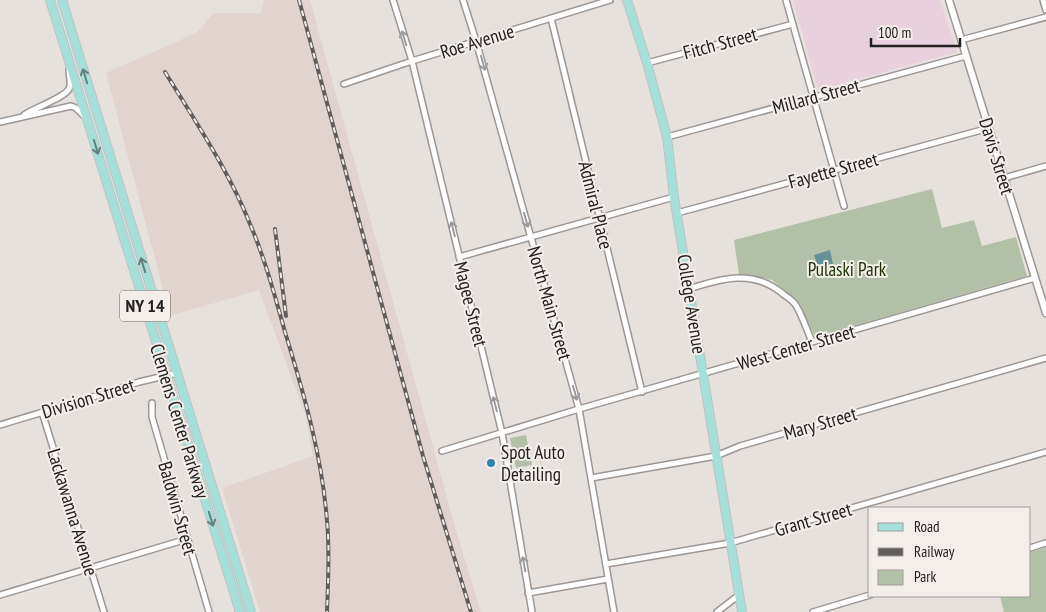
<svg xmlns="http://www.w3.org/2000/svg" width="1046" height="612" viewBox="0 0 1046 612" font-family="'PT Sans Narrow',sans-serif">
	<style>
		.built { fill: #e1d3ce }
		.education { fill: #e8d1dc }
		.green { fill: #b1c0a7 }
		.water { fill: #649296 }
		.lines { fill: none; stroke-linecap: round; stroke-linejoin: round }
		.minor-casing { stroke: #9c9694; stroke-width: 8 }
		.tertiary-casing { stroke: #9c9694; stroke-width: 9 }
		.primary-casing { stroke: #c1c1c1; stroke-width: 10 }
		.minor { stroke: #fff; stroke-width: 5 }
		.tertiary { stroke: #fff; stroke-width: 6 }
		.primary { stroke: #a4e0da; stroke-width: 8 }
		.rail-casing { stroke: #615d5c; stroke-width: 4 }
		.rail { stroke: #f4eeeb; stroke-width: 2; stroke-dasharray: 5.5; stroke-linecap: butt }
		.oneway { stroke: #9c9b9b }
		.oneway2 { stroke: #64807d }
		.poi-dot { fill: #3281b3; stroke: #f4eeeb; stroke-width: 2 }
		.labels { text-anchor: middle; stroke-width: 4; stroke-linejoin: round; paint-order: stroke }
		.shield { fill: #f4eeeb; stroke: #625e5d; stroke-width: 1 }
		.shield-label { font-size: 18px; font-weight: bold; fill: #232020 }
		.street-label { font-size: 19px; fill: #232020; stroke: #f4eeeb }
		.park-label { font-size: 19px; fill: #203704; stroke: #f4eeeb }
		.poi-label { font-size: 19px; fill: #232020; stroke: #f4eeeb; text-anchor: start }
	</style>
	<rect width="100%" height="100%" fill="#e7e1de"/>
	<!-- built -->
	<path class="built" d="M264,0H310L455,527L481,612H260L222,488L313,456L305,414L259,290L170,316L106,73L196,33L214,13H261Z"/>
	<!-- education -->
	<path class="education" d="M793,0H940L957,52L818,90Z"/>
	<!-- green -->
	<path class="green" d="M932,189L942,228L974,220L982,246L1016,237L1027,276L815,337L800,304L772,280L739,274L734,240Z
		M526,435L532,465L516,468L510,438Z
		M1046,548V612H1004L1000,596H1030V552Z"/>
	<!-- water -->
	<path class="water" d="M830,250L833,264L818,268L814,255Z"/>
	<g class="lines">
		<defs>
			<path id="minor" d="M393,0L412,61L502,433L532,612
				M463,0L476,41L579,409L614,612
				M786,0L844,206
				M1043,0L1046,10
				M551,18L642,392
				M961,40L1046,17
				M647,63L793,24
				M344,84L412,61L610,0
				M24,115C34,108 64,98 69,89C72,84 69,76 69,70
				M0,122L71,106L76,108L84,116
				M667,137L966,56
				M1004,178L1046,166
				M677,213L989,128
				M459,257L674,197
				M689,289C722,278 754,269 783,294C787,297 792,300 795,304C801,312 808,333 812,342
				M152,403V417L209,612
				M42,412L104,612
				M0,425L96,396L139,382L177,373
				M442,451L579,409L1035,278
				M591,478L716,456L740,446L1046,358
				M1030,548L1046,543
				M606,564L730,543L1046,452
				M528,593L608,579
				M0,595L187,539
				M717,612L739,595
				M813,612L870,595"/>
			<path id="tertiary" d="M949,0L1046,313"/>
			<path id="primary" d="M50,0L240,612
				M62,0L251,612
				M627,0L647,63L667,137L674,197L742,612"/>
		</defs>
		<!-- minor casing -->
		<use href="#minor" class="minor-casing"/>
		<!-- tertiary casing -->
		<use href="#tertiary" class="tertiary-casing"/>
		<!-- primary casing -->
		<use href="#primary" class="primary-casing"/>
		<!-- minor -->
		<use href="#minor" class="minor"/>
		<!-- tertiary -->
		<use href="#tertiary" class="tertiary"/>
		<!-- primary -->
		<use href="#primary" class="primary"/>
		<defs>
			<path id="rail" d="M299,0L423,456L471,612
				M165,72C195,121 229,171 250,224C265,259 275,296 285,332C304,394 322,456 327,521C330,551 328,582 327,612
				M275,229L286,316"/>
		</defs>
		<!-- rail casing -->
		<use href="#rail" class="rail-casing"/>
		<!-- rail -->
		<use href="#rail" class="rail"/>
	</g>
	<!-- one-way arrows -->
	<defs><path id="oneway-shaft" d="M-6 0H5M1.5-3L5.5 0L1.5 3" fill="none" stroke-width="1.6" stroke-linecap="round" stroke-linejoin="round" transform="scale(1.25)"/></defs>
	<g class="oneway">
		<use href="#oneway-shaft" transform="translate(404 38) rotate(-107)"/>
		<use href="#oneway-shaft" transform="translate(483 63) rotate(74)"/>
		<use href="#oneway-shaft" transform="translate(526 220) rotate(74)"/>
		<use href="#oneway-shaft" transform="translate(453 229) rotate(-104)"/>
		<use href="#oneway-shaft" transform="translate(575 393) rotate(74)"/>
		<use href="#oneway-shaft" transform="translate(495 404) rotate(-104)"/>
		<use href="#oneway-shaft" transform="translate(524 564) rotate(-100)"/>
	</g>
	<g class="oneway2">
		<use href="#oneway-shaft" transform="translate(85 76) rotate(-107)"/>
		<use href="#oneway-shaft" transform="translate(96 147) rotate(73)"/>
		<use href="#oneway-shaft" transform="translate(143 265) rotate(-107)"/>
		<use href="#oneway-shaft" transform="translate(211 519) rotate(73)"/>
	</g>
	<!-- markers -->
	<circle class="poi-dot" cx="491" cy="463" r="5"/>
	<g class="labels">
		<!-- shield labels -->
		<rect class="shield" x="120" y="290.5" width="50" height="31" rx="4"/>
		<g class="shield-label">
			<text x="145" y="312">NY 14</text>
		</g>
		<!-- street labels -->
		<g class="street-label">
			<text transform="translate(477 41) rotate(-17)" y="7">Roe Avenue</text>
			<text transform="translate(720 43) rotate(-15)" y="7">Fitch Street</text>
			<text transform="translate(816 96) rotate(-15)" y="7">Millard Street</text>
			<text transform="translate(997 156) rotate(73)" y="7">Davis Street</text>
			<text transform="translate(833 170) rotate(-15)" y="7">Fayette Street</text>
			<text transform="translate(596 205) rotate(76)" y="7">Admiral Place</text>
			<text transform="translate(550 303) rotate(74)" y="7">North Main Street</text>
			<text transform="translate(471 304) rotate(76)" y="7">Magee Street</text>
			<text transform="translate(692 304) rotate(81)" y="7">College Avenue</text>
			<text transform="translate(796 347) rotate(-16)" y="7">West Center Street</text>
			<text transform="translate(88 398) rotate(-17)" y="7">Division Street</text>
			<text transform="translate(180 421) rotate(73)" y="7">Clemens Center Parkway</text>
			<text transform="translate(820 423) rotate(-16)" y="7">Mary Street</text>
			<text transform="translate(178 508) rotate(74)" y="7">Baldwin Street</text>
			<text transform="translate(73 512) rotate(73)" y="7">Lackawanna Avenue</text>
			<text transform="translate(813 519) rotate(-16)" y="7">Grant Street</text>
		</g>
		<!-- park labels -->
		<g class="park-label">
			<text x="847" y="276">Pulaski Park</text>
		</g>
		<!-- poi labels -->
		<g class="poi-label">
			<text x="501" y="459">Spot Auto<tspan x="501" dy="22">Detailing</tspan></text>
		</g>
	</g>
	<!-- legend -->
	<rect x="868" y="507" width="162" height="90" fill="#f4eeeb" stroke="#a09c9a"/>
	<rect x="878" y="523" width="25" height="8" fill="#a4e0da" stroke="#a09c9a"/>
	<text x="914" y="532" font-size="15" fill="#232020">Road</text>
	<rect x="878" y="548" width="25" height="8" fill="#615d5c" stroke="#a09c9a"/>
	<text x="914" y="557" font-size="15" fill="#232020">Railway</text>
	<rect x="878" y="570" width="25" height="15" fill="#b1c0a7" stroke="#a09c9a"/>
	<text x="914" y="582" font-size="15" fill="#232020">Park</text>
	<!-- scale -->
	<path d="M871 38v8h89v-8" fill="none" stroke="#232020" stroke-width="2.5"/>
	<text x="878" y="38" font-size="15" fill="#232020" stroke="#f4eeeb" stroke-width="4" paint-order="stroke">100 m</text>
</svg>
